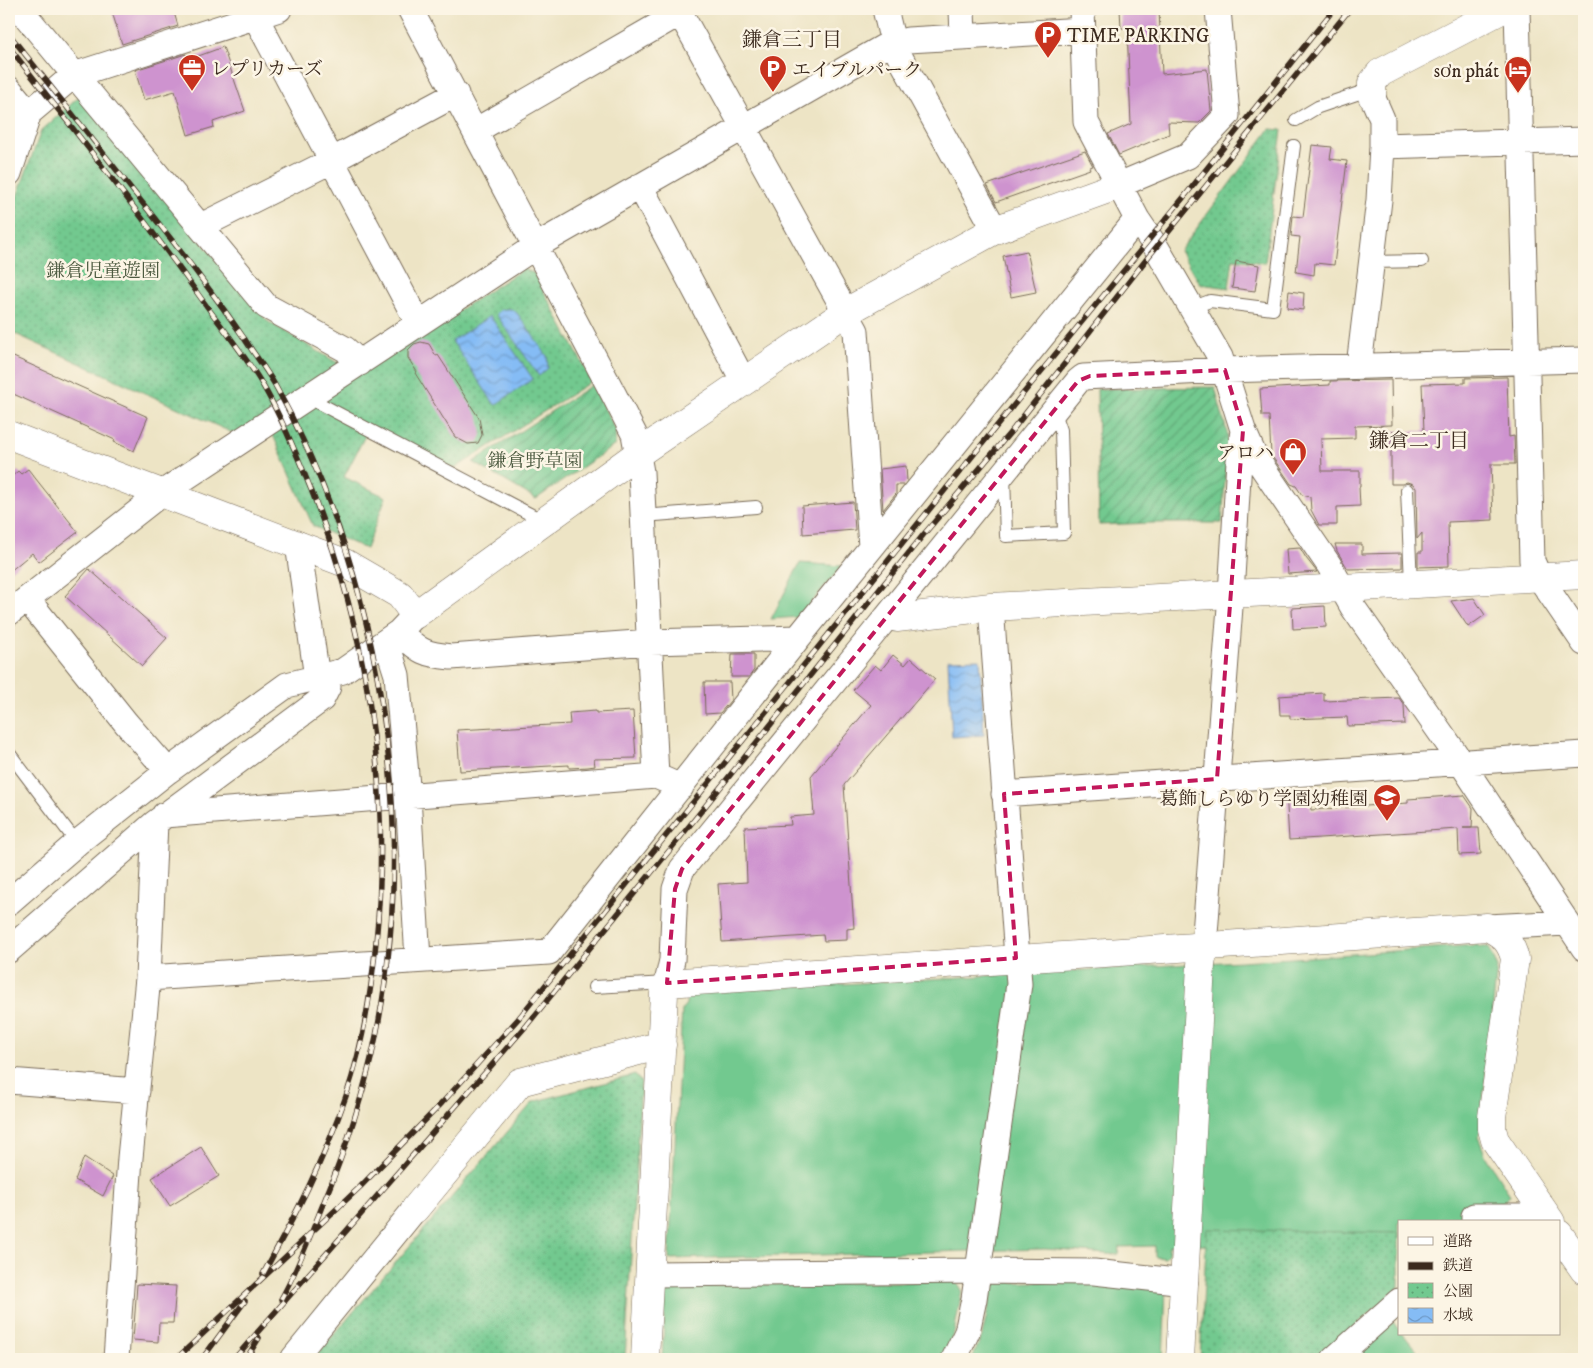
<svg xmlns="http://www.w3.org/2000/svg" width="1593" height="1368" viewBox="0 0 1593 1368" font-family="'IM FELL DW Pica','Noto Serif JP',serif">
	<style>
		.grass { fill: #72c98f; stroke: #567a56 }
		.park { fill: url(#park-dots); stroke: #567a56 }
		.garden { fill: url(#garden-furrows); stroke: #567a56 }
		.water { fill: url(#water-waves); stroke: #60738a }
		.building { fill: #ce93cf }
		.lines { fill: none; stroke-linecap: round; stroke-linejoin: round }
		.lane-casing { stroke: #796b58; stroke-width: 14 }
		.street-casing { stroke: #796b58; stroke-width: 27 }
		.secondary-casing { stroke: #796b58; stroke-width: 29 }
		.lane { stroke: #fff; stroke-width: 12 }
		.street { stroke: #fff; stroke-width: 25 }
		.secondary { stroke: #fff; stroke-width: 28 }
		.rail-casing { stroke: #3b2a1e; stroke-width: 5.5 }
		.rail { stroke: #fcf5e5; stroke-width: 4; stroke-dasharray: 11; stroke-linecap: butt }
		.marked { fill: none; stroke: #c2185b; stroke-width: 4; stroke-dasharray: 10 6; stroke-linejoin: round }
		.labels { text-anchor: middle; stroke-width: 5; stroke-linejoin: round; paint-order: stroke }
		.poi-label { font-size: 19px; fill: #3b2a1e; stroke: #fcf5e5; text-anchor: start }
		.park-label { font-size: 19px; fill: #4c5a40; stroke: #fcf5e5 }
		.neighbourhood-label { font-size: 20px; fill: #3b2a1e; stroke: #fcf5e5 }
	</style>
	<defs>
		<pattern id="park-dots" width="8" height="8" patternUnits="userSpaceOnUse" patternTransform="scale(1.25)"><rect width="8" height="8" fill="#72c98f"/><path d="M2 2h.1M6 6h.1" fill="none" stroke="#5fa374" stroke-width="1.8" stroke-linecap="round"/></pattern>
		<pattern id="garden-furrows" width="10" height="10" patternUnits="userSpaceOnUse" patternTransform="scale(1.25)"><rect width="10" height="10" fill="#72c98f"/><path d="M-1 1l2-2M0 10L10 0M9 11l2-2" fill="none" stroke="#5fa374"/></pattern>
		<pattern id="water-waves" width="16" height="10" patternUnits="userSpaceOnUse" patternTransform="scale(1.25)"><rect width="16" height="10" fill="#85bcf5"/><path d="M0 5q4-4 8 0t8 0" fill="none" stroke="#6e99c6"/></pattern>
	</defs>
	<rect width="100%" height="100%" fill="#fcf5e5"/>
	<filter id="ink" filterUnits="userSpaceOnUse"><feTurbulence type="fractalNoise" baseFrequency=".02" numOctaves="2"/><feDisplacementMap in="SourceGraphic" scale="10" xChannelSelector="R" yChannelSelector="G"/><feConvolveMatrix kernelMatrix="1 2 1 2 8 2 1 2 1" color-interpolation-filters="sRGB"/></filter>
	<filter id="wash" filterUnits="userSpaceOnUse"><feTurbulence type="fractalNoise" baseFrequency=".0096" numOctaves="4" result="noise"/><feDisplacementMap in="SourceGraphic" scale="20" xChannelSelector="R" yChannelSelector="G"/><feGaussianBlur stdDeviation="1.12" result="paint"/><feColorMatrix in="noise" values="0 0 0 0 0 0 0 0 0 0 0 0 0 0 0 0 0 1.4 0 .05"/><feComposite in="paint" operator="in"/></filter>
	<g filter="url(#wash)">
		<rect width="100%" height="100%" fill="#ede4c5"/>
		<!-- grass -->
		<path class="grass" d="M800,563L842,566L799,617L771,619Z
			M1477,945L1480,947H1489L1497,966L1479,1139L1486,1157L1510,1195L1503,1203L1474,1222H1399V1240L1169,1246L1168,1254L1165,1258L1155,1257V1246L1120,1247L1119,1255L1045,1249L669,1259L682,1009L686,1004L687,993L1310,957Z
			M951,1281L959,1285L962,1290L954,1333L941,1359H662L666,1289L671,1286Z
			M1075,1281L1166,1289L1163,1359H972L982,1336L994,1283Z
			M1393,1322L1399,1330V1334H1403L1422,1357L1419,1359H1352Z"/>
		<!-- park -->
		<path class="park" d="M80,96L267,321L358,375L523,269L534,273L592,381L454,469L370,426L344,477L386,497L366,549L313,526L265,417L235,434L9,331V218L41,131Z
			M1270,129L1282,130L1265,263L1233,259L1229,288L1200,284L1180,251Z
			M635,1075L641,1082L625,1359H313L533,1102Z
			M1207,1229L1399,1233V1287L1318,1359H1200Z"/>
		<!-- garden -->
		<path class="garden" d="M592,385L616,430L615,445L536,499L473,462Z
			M1215,387L1228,436L1222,523H1153L1099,525L1097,389Z"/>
		<!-- water -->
		<path class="water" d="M506,309H511L517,313L547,356L548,368L539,376L496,314L501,310Z
			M490,316L533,379L495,405L452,341Z
			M980,659L984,735L952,737L948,660Z"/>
		<g id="blocks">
			<!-- building -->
			<path class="building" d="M111,9H173L178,26L122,44Z
				M1120,9L1159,10L1162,74L1207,69L1211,111L1199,123L1168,122L1169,134L1119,155L1108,134L1131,124L1127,28H1121Z
				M223,47L245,111L213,122L214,127L188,135L175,91L144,100L135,70L186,54L187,58H193Z
				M1312,145L1332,147L1330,159L1347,161L1334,265L1315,263L1314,275L1296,272L1300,237L1291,236L1293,216L1303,217Z
				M1085,151L1093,166L1089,167L1090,169L996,202L987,185Z
				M1027,251L1036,292L1011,297L1003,256Z
				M1236,261L1259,265L1255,291L1232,288Z
				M1289,291L1304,293L1303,310L1287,308Z
				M421,342L429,344L436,356L438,355L479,418L482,435L478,443L468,444L455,437L415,373L417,372L408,358V350L414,344Z
				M9,355L148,417L134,451L114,442L115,440L9,392Z
				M1507,377L1509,437L1514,436L1515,464H1491L1493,520L1448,522L1449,566L1418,567V552H1422V533L1417,539L1416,488L1413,484L1407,482L1402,484H1391V431H1424L1422,384L1465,383V378Z
				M1391,380L1392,425L1355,426V438L1321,439L1322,471H1360V487H1359L1360,506L1337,507V525H1319L1311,510L1310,497L1302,495L1296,486L1291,484L1271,455L1269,416H1262L1260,389L1330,385V381Z
				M906,466L907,481L904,485H896V494L883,510L880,469Z
				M28,469L78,532L39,562L32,553L9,572V479L18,471L21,474Z
				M853,502L855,530L803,534L802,506Z
				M1335,544H1362V554L1402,553V568L1348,569L1337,551Z
				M1300,548L1306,558L1317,572L1288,574L1286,549Z
				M89,569L167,638L142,666L65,596Z
				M1474,598L1485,615L1468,627L1451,601Z
				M1325,606L1326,627L1293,629L1292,608Z
				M732,654H754V670L749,677H731Z
				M893,655L905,665L911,658L935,679L844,785L854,928L847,929V940L824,941L823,935L722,942L718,884L747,882L745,827L791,825L790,817L814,815L811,776L871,705L853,690L875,665L881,670Z
				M704,682H730L731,700L720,713L705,714Z
				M1324,693V701L1399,698L1404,705L1405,724L1348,726L1347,717L1290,719V715H1280L1279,696Z
				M596,711V713L633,711L636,758L594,759L595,766L588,767L569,768V765L460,771L457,730L570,724L569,713Z
				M1306,789L1307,797H1310L1311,810L1408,803V799L1464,795L1473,808L1472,828H1463H1479L1481,854L1459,855L1458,829L1289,840L1286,790Z
				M201,1147L219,1176L170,1206L152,1178Z
				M84,1157L113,1176L103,1196L75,1180Z
				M137,1284L176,1286L173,1323H159L158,1342L133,1340Z"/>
		</g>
	</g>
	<g filter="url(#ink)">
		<use href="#blocks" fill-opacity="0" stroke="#796b58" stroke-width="1"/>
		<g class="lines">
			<defs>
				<path id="lane" d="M1296,120L1318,107L1371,89
					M1372,262L1422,261
					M1191,308L1210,301L1273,309L1294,146
					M307,397L543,521
					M1004,475L1006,536L1064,533L1061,430L1054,410
					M1407,490L1411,584
					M643,516L756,507
					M9,753L77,843
					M594,987L667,983"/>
				<path id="street" d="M20,9L266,306L345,349L360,363
					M410,9L614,395L634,434L641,472L656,776L681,787
					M678,9L856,331L871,547
					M885,9L890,30L900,57L995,230
					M962,9L963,37
					M1082,9L1086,122L1137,219L1156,247L1220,357L1243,430L1254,455L1329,565L1352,606L1452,749L1584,948
					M1517,9L1532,561L1539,577L1584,643
					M255,16L418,323
					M9,89L29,113
					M475,131L680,13
					M1382,146L1584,140
					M9,173L29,113L74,75L279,9
					M1119,185L1188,156L1227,115L1218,9
					M640,186L744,382
					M201,226L331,161L456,94
					M1359,366L1379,200L1382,146V119L1372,96
					M298,544L317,678
					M27,599L126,723L168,771
					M9,613L162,493L536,246L882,48L908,40L1083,30
					M886,618L1078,381L1083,377L1225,370L1584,360
					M399,632C420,651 422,654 451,657L650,642L798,638
					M383,644L390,653L397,675L408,797L418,959
					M1004,794L1584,754
					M164,815L656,776
					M9,902L77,843L168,771L287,685L343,671L399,632L415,615
					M1487,927L1567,923
					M1204,947L1231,594L1239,461L1243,430
					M9,950L155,823L322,699L328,687L325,675
					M148,978L549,952L798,638L1137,219
					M667,983L672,960L675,889L682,869L886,618H897
					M9,1081L137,1091
					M1474,1222V1216H1547
					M649,1274L977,1271L1094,1272L1185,1282
					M116,1359L130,1158L148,978L155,823
					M293,1359L415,1209
					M954,1359L967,1332L974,1299L1019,984L991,607
					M1334,1359L1399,1301"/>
				<path id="secondary" d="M1372,96V83L1380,73L1503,9
					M9,435L345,563L400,595L415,615L639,453L846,312L995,230L1119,185
					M897,618L991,607L1584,575
					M415,1209L520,1082L662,1045
					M1559,1234L1584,1270
					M645,1359L664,994L667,983L1487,927C1503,934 1511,942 1515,959L1492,1117V1129L1495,1140L1551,1222
					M1180,1359L1201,965L1204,947"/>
			</defs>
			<!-- lane casing -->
			<use href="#lane" class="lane-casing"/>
			<!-- street casing -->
			<use href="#street" class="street-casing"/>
			<!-- secondary casing -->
			<use href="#secondary" class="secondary-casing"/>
			<!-- lane -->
			<use href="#lane" class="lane"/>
			<!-- street -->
			<use href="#street" class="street"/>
			<!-- secondary -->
			<use href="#secondary" class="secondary"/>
			<defs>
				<path id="rail" d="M9,34C57,94 104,154 152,215C184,255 215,296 244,338C254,354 266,369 275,385C381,576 419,821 376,1036C364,1095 344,1154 321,1209C309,1239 297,1271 281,1299
					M9,47C75,131 141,214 203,301C223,329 245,355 262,384C278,411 291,441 303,470C366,619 392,781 376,942C371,994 363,1046 346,1096C325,1158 295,1216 263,1274
					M176,1359L360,1187L442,1103L518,1019L1004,417L1188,192L1334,9
					M202,1359L245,1301
					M234,1359L527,1025L678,840L924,534L1014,428L1149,256L1350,9
					M246,1359L259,1338"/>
			</defs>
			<!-- rail casing -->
			<use href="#rail" class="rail-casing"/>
			<!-- rail -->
			<use href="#rail" class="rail"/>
		</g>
	</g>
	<!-- marked area -->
	<path class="marked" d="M1225,370L1243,430L1217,779L1004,794L1016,958L667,983L675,889L682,869L1078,381L1090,376Z"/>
	<!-- icons -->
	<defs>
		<symbol id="parking-pin" viewBox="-11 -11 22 30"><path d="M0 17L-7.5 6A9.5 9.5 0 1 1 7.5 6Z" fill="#c8321e" stroke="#fcf5e5"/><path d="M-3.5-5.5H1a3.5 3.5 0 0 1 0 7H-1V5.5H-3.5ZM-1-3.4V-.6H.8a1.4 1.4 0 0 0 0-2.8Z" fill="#fff"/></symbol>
		<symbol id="office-pin" viewBox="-11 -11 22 30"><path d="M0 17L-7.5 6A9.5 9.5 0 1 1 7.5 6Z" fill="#c8321e" stroke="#fcf5e5"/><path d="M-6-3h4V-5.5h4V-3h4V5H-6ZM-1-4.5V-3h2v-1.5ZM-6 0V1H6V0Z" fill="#fff"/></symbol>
		<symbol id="hotel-pin" viewBox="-11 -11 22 30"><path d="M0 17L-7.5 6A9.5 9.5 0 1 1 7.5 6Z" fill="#c8321e" stroke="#fcf5e5"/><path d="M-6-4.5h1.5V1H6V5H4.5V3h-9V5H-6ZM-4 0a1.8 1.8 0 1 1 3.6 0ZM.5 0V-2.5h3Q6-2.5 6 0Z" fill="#fff"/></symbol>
		<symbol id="shop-pin" viewBox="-11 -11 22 30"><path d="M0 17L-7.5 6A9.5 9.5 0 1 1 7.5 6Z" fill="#c8321e" stroke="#fcf5e5"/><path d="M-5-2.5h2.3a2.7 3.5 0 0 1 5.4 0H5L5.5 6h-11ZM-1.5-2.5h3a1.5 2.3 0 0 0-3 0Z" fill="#fff"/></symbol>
		<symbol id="school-pin" viewBox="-11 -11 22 30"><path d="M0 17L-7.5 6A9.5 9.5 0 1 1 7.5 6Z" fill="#c8321e" stroke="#fcf5e5"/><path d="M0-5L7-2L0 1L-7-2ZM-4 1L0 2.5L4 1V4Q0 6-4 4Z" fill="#fff"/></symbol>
	</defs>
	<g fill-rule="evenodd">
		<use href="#parking-pin" x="1032" y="19" width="32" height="43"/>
		<use href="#office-pin" x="176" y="52" width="32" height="43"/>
		<use href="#parking-pin" x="757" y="53" width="32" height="43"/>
		<use href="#hotel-pin" x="1502" y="54" width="32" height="43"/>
		<use href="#shop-pin" x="1277" y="436" width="32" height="43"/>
		<use href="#school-pin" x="1371" y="782" width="32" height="43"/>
	</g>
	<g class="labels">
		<!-- poi labels -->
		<g class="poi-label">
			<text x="1067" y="42">TIME PARKING</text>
			<text x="211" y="75">レプリカーズ</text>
			<text x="792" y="76">エイブルパーク</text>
			<text x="1499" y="77" text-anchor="end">sơn phát</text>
			<text x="1274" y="459" text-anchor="end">アロハ</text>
			<text x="1368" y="805" text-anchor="end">葛飾しらゆり学園幼稚園</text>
		</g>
		<!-- park labels -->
		<g class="park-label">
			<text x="103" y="277">鎌倉児童遊園</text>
			<text x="535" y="467">鎌倉野草園</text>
		</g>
		<!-- neighbourhood labels -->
		<g class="neighbourhood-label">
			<text x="792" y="46">鎌倉三丁目</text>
			<text x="1419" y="447">鎌倉二丁目</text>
		</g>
	</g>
	<!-- margin -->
	<rect width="1593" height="1368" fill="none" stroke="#fcf5e5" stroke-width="30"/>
	<!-- legend -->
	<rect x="1398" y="1220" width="162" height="115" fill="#fcf5e5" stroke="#afa495"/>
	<rect x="1408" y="1237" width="25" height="8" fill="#ffffff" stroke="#afa495"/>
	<text x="1443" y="1246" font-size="15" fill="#3b2a1e">道路</text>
	<rect x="1408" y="1262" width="25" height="8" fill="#3b2a1e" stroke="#afa495"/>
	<text x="1443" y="1270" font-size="15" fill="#3b2a1e">鉄道</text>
	<rect x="1408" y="1283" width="25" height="15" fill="url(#park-dots)" stroke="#afa495"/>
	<text x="1443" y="1296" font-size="15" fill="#3b2a1e">公園</text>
	<rect x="1408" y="1308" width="25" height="15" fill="url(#water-waves)" stroke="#afa495"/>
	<text x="1443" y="1320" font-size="15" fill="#3b2a1e">水域</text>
</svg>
